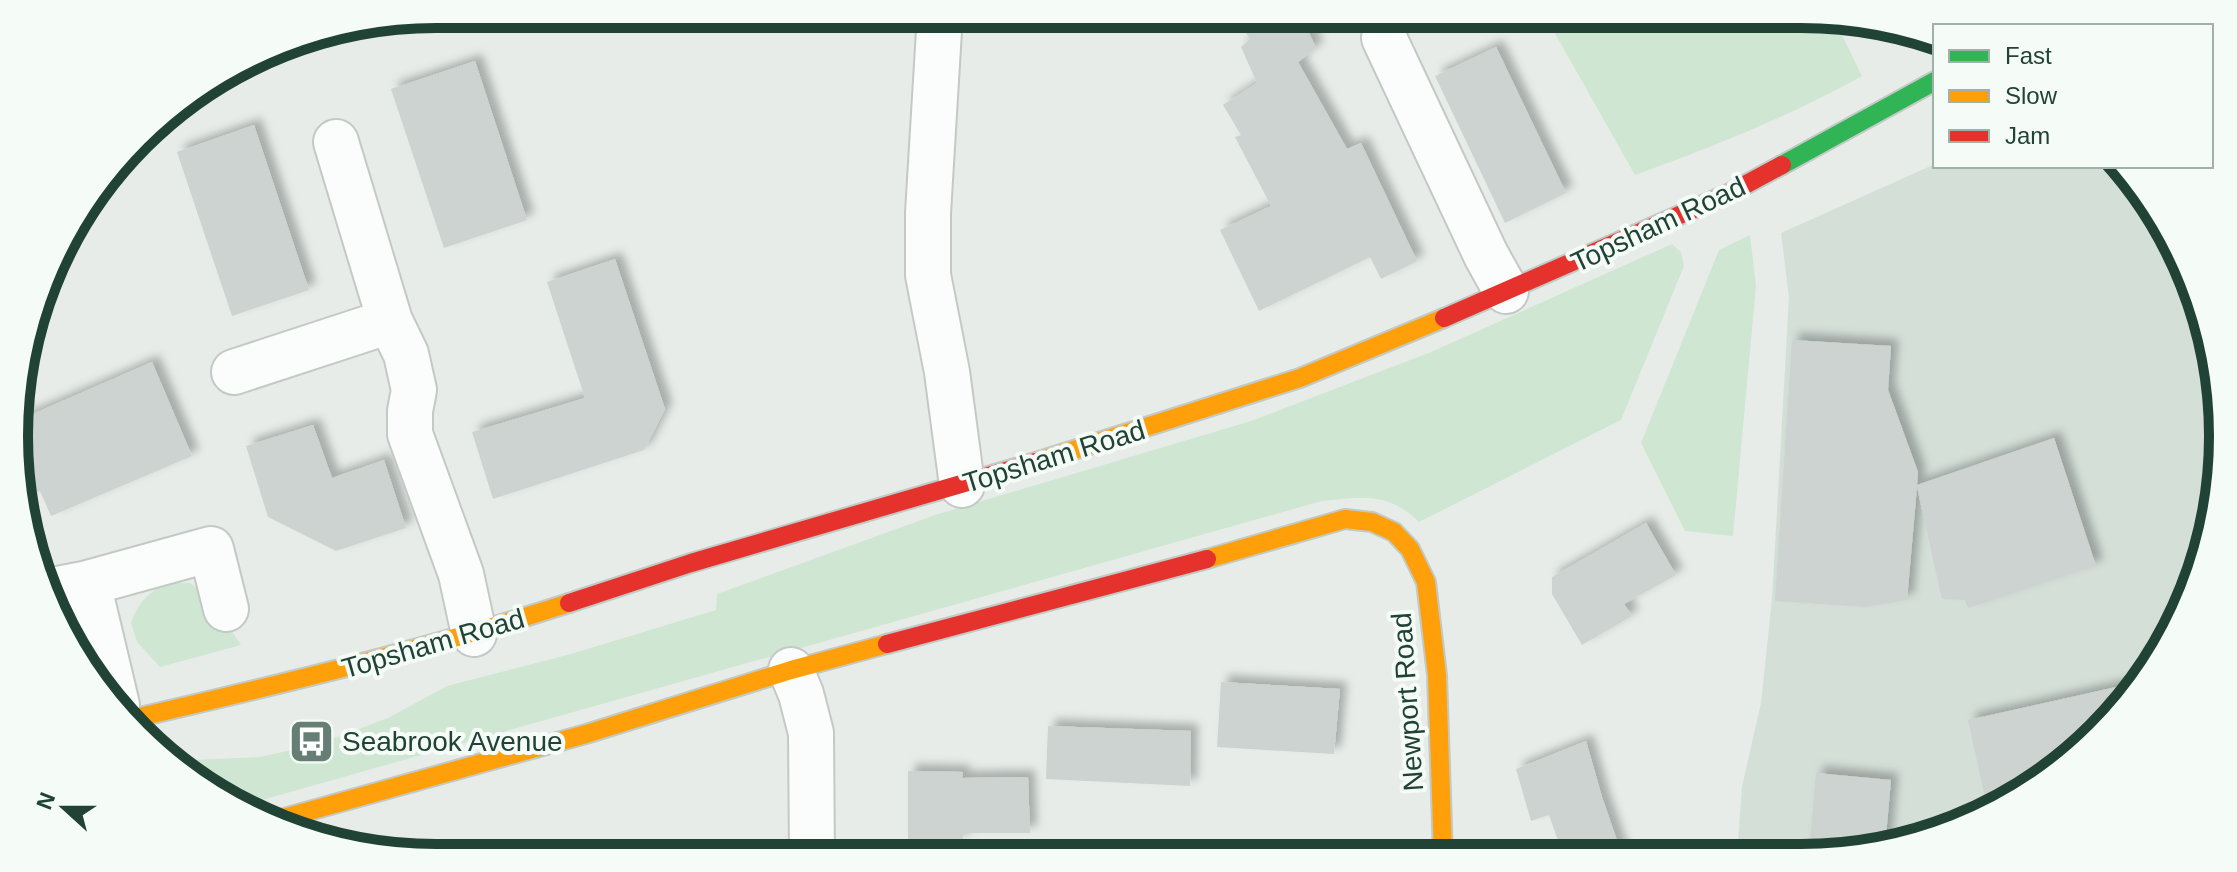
<svg xmlns="http://www.w3.org/2000/svg" width="2237" height="872" viewBox="0 0 2237 872" font-family="Arial,sans-serif">
	<style>
		.built { fill: #d4dfd8 }
		.green { fill: #cfe6d2 }
		.building { fill: #cdd3d0; filter: url(#shadow) }
		.lines { fill: none; stroke-linecap: round; stroke-linejoin: round }
		.street-casing { stroke: #c4c9c6; stroke-width: 48 }
		.fast-casing { stroke: #c2cac6; stroke-width: 22 }
		.slow-casing { stroke: #c2cac6; stroke-width: 22 }
		.jam-casing { stroke: #c2cac6; stroke-width: 22 }
		.street { stroke: #fbfcfc; stroke-width: 44 }
		.fast { stroke: #30b455; stroke-width: 18 }
		.slow { stroke: #ff9f0a; stroke-width: 18 }
		.jam { stroke: #e5322d; stroke-width: 18 }
		.labels { text-anchor: middle; stroke-width: 8; stroke-linejoin: round; paint-order: stroke }
		.street-label { font-size: 28px; fill: #214335; stroke: #f5fbf7 }
		.poi-label { font-size: 28px; fill: #214335; stroke: #f5fbf7; text-anchor: start }
		.rim { fill: none; stroke: #214335; stroke-width: 10 }
	</style>
	<defs>
		<filter id="shadow"><feDropShadow dx="7" dy="-7" stdDeviation="4" flood-color="#0004"/></filter>
	</defs>
	<rect width="100%" height="100%" fill="#e7ece9"/>
	<!-- built -->
	<path class="built" d="M1935,164L2115,166L2179,249L2222,408L2201,571L2152,671L2079,754L1963,826L1857,854L1737,855L1742,787L1761,703L1772,599L1789,297L1781,233Z"/>
	<!-- green -->
	<path class="green" d="M1542,14H1801L1834,19L1862,76C1790,116 1713,147 1635,175L1548,21Z
		M1750,235L1756,286L1733,536L1685,531L1641,443L1719,250Z
		M1672,244L1681,252L1684,266L1621,420L1419,522C1387,491 1362,497 1322,501L244,805L179,771L170,761L260,757L319,744L388,718L447,686L571,654L716,610L717,594L935,515L1251,421L1431,352Z
		M170,583H190L210,598L241,645L160,667L137,642L131,623C138,602 150,590 170,583Z"/>
	<!-- building -->
	<path class="building" d="M1234,14H1300L1316,48L1298,62L1347,149L1361,143L1417,261L1381,279L1370,257L1259,311L1220,230L1271,206L1235,137L1241,135L1223,105L1257,83L1241,47L1250,39Z
		M1496,47L1566,193L1505,223L1435,76Z
		M475,61L527,220L444,248L391,89Z
		M254,125L309,290L232,316L177,152Z
		M615,259L665,409L644,450L493,499L472,432L585,398L547,282Z
		M1792,340L1891,346L1888,390L1918,472L1917,485L2054,438L2096,566L1968,608L1965,600L1942,599L1917,487L1907,600L1865,607L1775,601Z
		M152,362L192,456L51,516L40,491L22,498L19,420Z
		M313,425L332,478L384,460L406,528L336,551L268,517L246,446Z
		M1646,523L1676,575L1624,604L1632,616L1582,645L1552,594V577Z
		M2143,681L2079,754L1988,810L1968,720Z
		M1221,682L1340,689L1334,754L1217,747Z
		M1048,726L1191,731L1190,786L1046,779Z
		M1586,741L1602,797L1622,855H1563L1549,815L1531,821L1516,769Z
		M908,771L963,772L962,778L1028,777L1030,833H963V840H908Z
		M1816,773L1891,780L1885,847L1857,854H1809Z"/>
	<g class="lines">
		<defs>
			<path id="street" d="M940,14L928,213V275L947,372L962,485
				M1384,38L1486,255L1506,291
				M336,142L390,321
				M234,372L390,321L406,354L414,390L410,411V434L461,574L474,634
				M88,583L117,705
				M52,590L88,583L211,549L226,609
				M791,670L801,694L811,733L812,857"/>
			<path id="fast" d="M1782,165L1935,81"/>
			<path id="slow" d="M1036,462L1300,378L1444,318
				M1207,559L1345,519L1372,522L1394,532L1410,549L1426,582L1437,675L1443,855
				M131,719C278,685 425,650 569,603
				M273,821L586,734L791,670L887,644"/>
			<path id="jam" d="M1444,318L1730,193L1782,165
				M569,603L691,563L1036,462
				M887,644L1207,559"/>
		</defs>
		<!-- street casing -->
		<use href="#street" class="street-casing"/>
		<!-- fast casing -->
		<use href="#fast" class="fast-casing"/>
		<!-- slow casing -->
		<use href="#slow" class="slow-casing"/>
		<!-- jam casing -->
		<use href="#jam" class="jam-casing"/>
		<!-- street -->
		<use href="#street" class="street"/>
		<!-- fast -->
		<use href="#fast" class="fast"/>
		<!-- slow -->
		<use href="#slow" class="slow"/>
		<!-- jam -->
		<use href="#jam" class="jam"/>
	</g>
	<!-- icons -->
	<defs>
		<symbol id="bus-square" viewBox="-11 -11 22 22"><rect x="-9" y="-9" width="18" height="18" rx="4" fill="#667e74" stroke="#f5fbf7"/><path d="M-5-6H5V4H4V6H2V4H-2V6H-4V4H-5ZM-3.5-4V0h7V-4ZM-3.5 1.2v1.5H-2V1.2ZM2 1.2v1.5H3.5V1.2Z" fill="#fff"/></symbol>
	</defs>
	<g fill-rule="evenodd">
		<use href="#bus-square" x="286" y="716" width="51" height="51"/>
	</g>
	<g class="labels">
		<!-- street labels -->
		<g class="street-label">
			<text transform="translate(1658 224) rotate(-25)" y="10">Topsham Road</text>
			<text transform="translate(1054 456) rotate(-17)" y="10">Topsham Road</text>
			<text transform="translate(433 643) rotate(-16)" y="10">Topsham Road</text>
			<text transform="translate(1407 702) rotate(-94)" y="10">Newport Road</text>
		</g>
		<!-- poi labels -->
		<g class="poi-label">
			<text x="342" y="751">Seabrook Avenue</text>
		</g>
	</g>
	<!-- crop -->
	<path d="M0 0H2237V872H0ZM436 28H1801A408 408 0 0 1 2209 436V436A408 408 0 0 1 1801 844H436A408 408 0 0 1 28 436V436A408 408 0 0 1 436 28Z" fill="#f5fbf7" fill-rule="evenodd"/>
	<path class="rim" d="M436 28H1801A408 408 0 0 1 2209 436V436A408 408 0 0 1 1801 844H436A408 408 0 0 1 28 436V436A408 408 0 0 1 436 28Z"/>
	<!-- legend -->
	<rect x="1933" y="24" width="280" height="144" fill="#f5fbf7" stroke="#a0b1a9" stroke-width="2"/>
	<rect x="1949" y="50" width="40" height="12" fill="#30b455" stroke="#a0b1a9" stroke-width="2"/>
	<text x="2005" y="64" font-size="24" fill="#214335">Fast</text>
	<rect x="1949" y="90" width="40" height="12" fill="#ff9f0a" stroke="#a0b1a9" stroke-width="2"/>
	<text x="2005" y="104" font-size="24" fill="#214335">Slow</text>
	<rect x="1949" y="130" width="40" height="12" fill="#e5322d" stroke="#a0b1a9" stroke-width="2"/>
	<text x="2005" y="144" font-size="24" fill="#214335">Jam</text>
	<!-- north arrow -->
	<g transform="translate(64 808) rotate(291)" stroke="#f5fbf7" stroke-width="6" paint-order="stroke">
	<path d="M0-6L14 30L0 20L-14 30Z" fill="#214335"/>
	<text y="-12" font-size="22" font-weight="bold" text-anchor="middle" fill="#214335">N</text>
	</g>
</svg>
